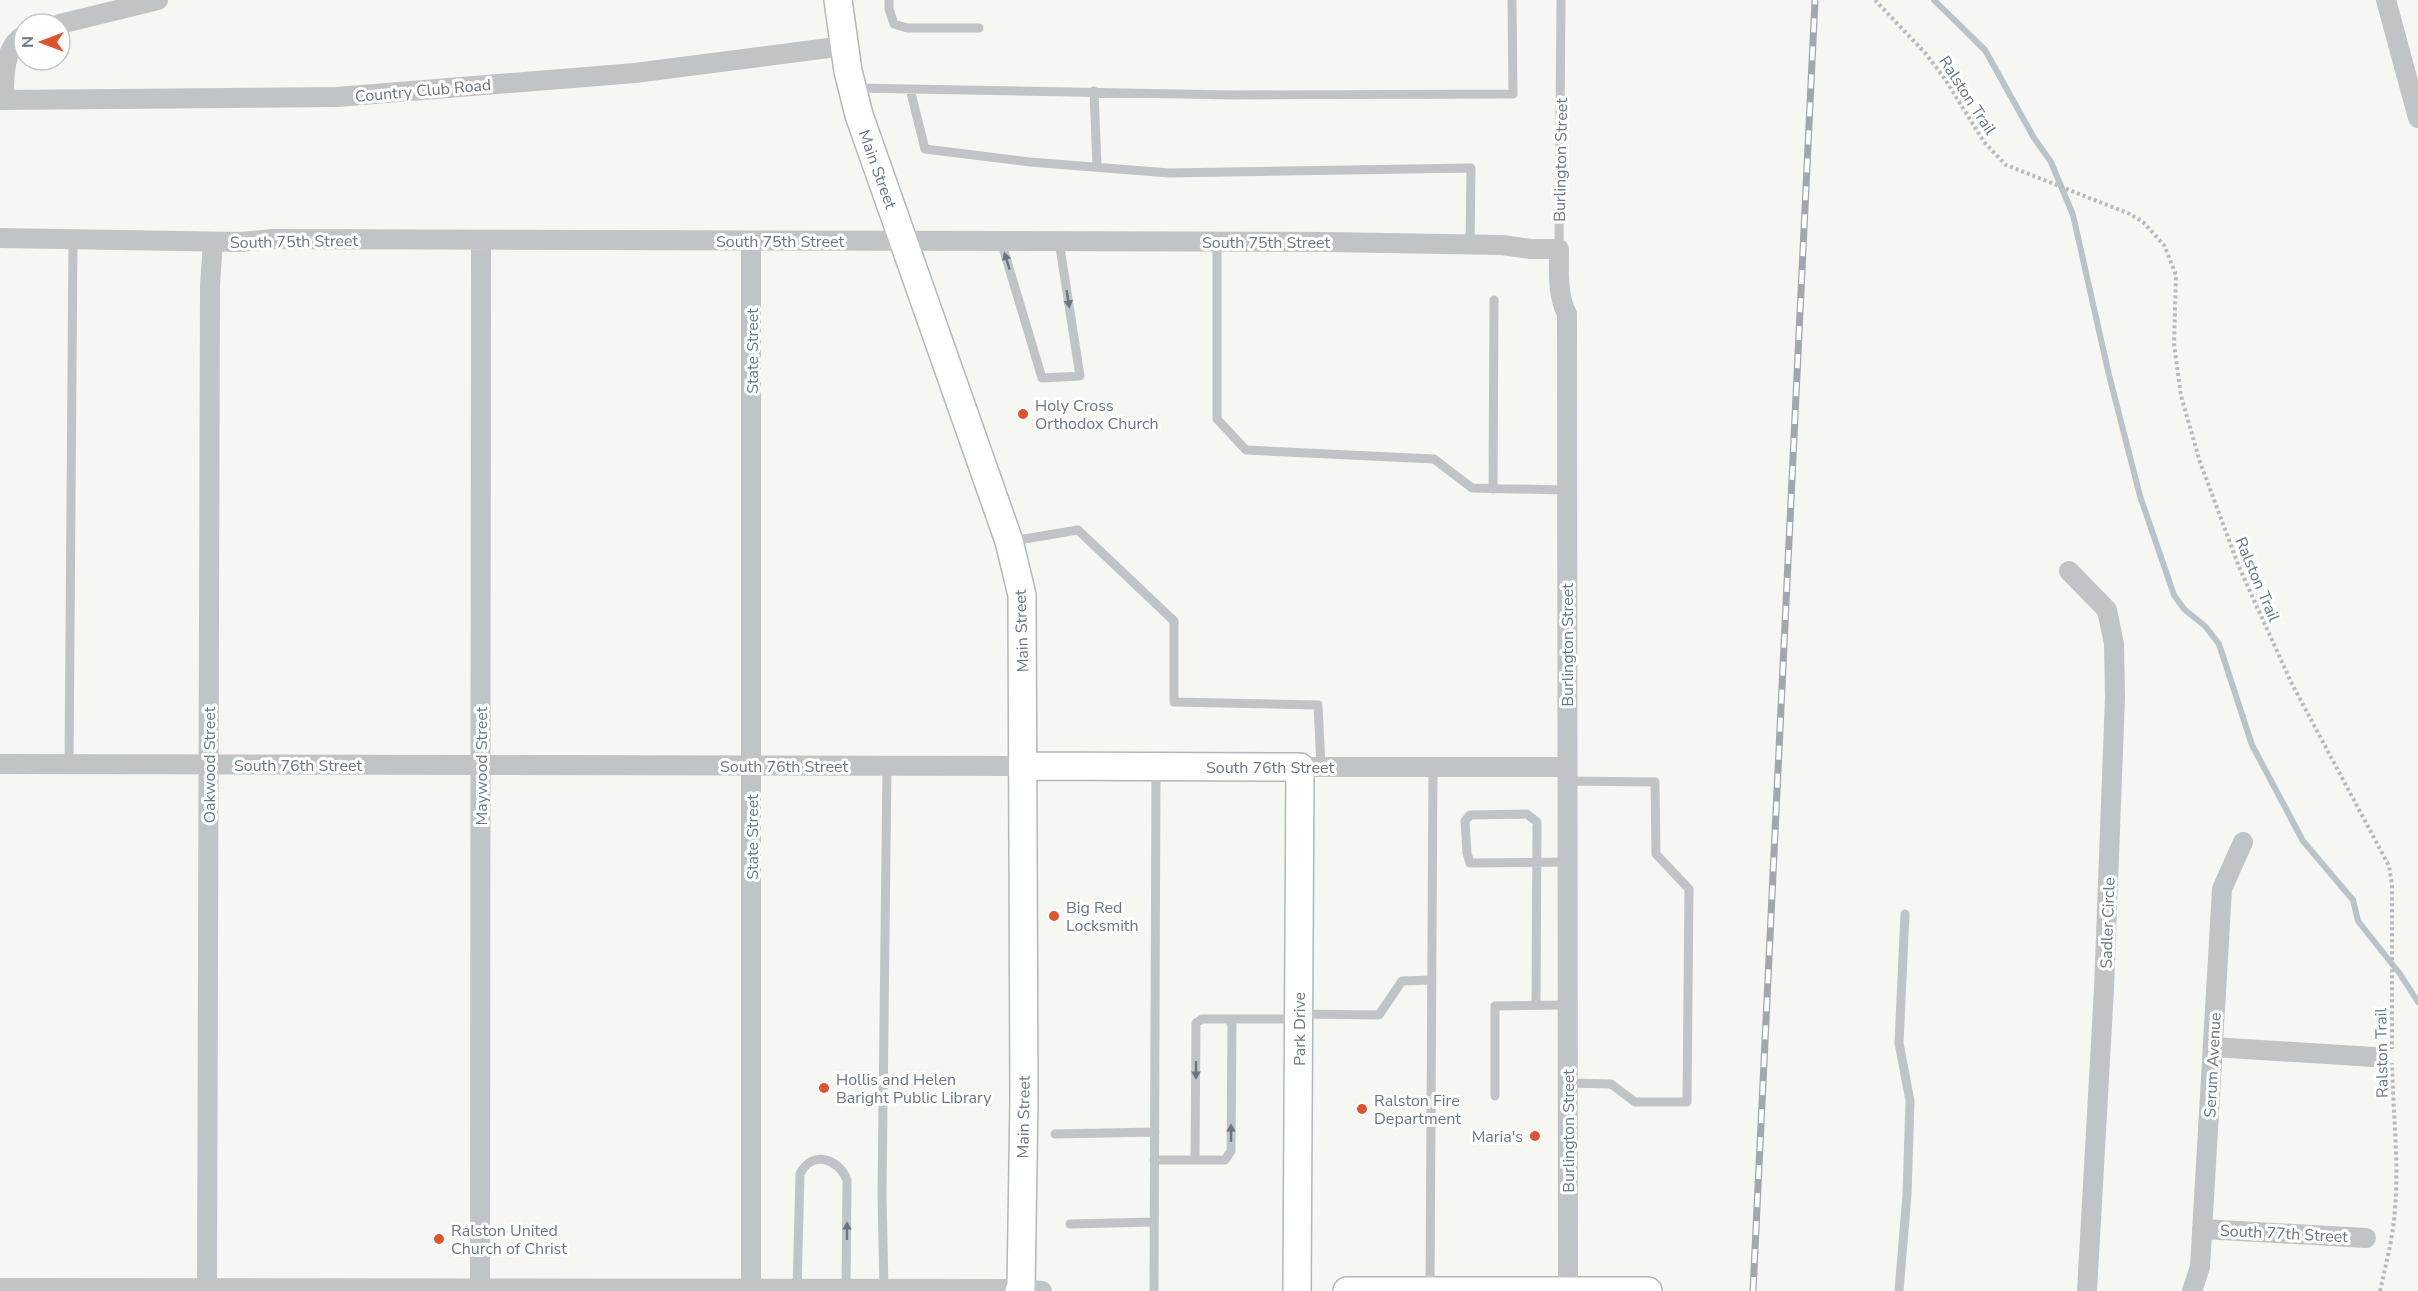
<svg xmlns="http://www.w3.org/2000/svg" width="2418" height="1291" viewBox="0 0 2418 1291" font-family="'Nunito Sans',sans-serif">
	<style>
		.lines { fill: none; stroke-linecap: round; stroke-linejoin: round }
		.stream { stroke: #b9c3c8; stroke-width: 6 }
		.secondary-casing { stroke: #b2b7bb; stroke-width: 30 }
		.path { stroke: #b8bbbd; stroke-width: 4; stroke-dasharray: 3 3; stroke-linecap: butt }
		.lane { stroke: #c0c4c7; stroke-width: 9 }
		.street { stroke: #c0c4c7; stroke-width: 20 }
		.secondary { stroke: #fff; stroke-width: 27 }
		.rail-casing { stroke: #a1a7ac; stroke-width: 7 }
		.rail { stroke: #fff; stroke-width: 4.5; stroke-dasharray: 14; stroke-linecap: butt }
		.oneway { fill: #677682 }
		.poi-dot { fill: #da552f; stroke: #fff; stroke-width: 2 }
		.labels { text-anchor: middle; stroke-width: 6; stroke-linejoin: round; paint-order: stroke }
		.street-label { font-size: 16px; fill: #677682; stroke: #fff }
		.poi-label { font-size: 16px; fill: #677682; stroke: #fff; text-anchor: start }
	</style>
	<rect width="100%" height="100%" fill="#f6f6f3"/>
	<g class="lines">
		<!-- stream -->
		<path class="stream" d="M1934,0L1985,50L2034,138L2051,162L2073,215L2109,375L2140,496L2174,595L2184,609L2205,626L2219,644L2252,745L2303,841L2353,900L2358,921L2400,974L2418,1002"/>
		<defs>
			<path id="secondary" d="M838,0L848,71L859,115L1009,541L1022,595L1024,1099L1021,1289L1019,1291
				M1023,766L1300,767L1297,1291
				M1347,1291H1648"/>
		</defs>
		<!-- secondary casing -->
		<use href="#secondary" class="secondary-casing"/>
		<!-- path -->
		<path class="path" d="M1875,0L1926,54L1945,79L1984,142L2006,165L2130,214L2143,222L2164,245L2176,275L2174,344L2181,396L2200,462L2239,567L2291,682L2389,866L2392,884V1049
			M2380,1291C2386,1264 2393,1237 2395,1210C2399,1161 2393,1112 2392,1063"/>
		<!-- lane -->
		<path class="lane" d="M889,0V9L894,24L907,28H979
			M856,88L1235,95L1513,94L1512,0
			M910,89L925,149L1030,162L1169,173L1471,168L1470,244
			M1094,91L1097,167
			M1001,241L1042,378L1080,376L1059,241
			M1217,242V419L1246,450L1434,459L1472,488L1566,490
			M1559,249L1561,0
			M1493,489L1494,300
			M1012,541L1078,530L1174,621V702L1318,705L1321,767
			M69,765L73,240
			M1567,781L1655,782L1656,854L1689,889L1687,1102H1635L1611,1084L1568,1083
			M1536,1005L1537,822L1527,814L1470,815L1465,821L1467,853L1470,863L1568,862
			M1301,1014L1379,1015L1402,981L1432,980
			M1229,1019H1296
			M1495,1096V1006L1568,1005
			M1055,1134L1155,1132
			M1154,1160H1225L1231,1151L1232,1025L1229,1019H1202L1196,1023L1195,1160
			M1070,1224L1154,1222
			M1430,1289L1433,767
			M797,1290L800,1174C812,1149 839,1159 847,1180L846,1290
			M884,1290L882,1194L887,766
			M1154,1291L1156,768
			M1899,1291L1907,1195L1910,1101L1899,1043L1905,914"/>
		<!-- street -->
		<path class="street" d="M2386,0L2418,118
			M60,24L158,0
			M0,100L337,97L635,73L844,46
			M4,100C4,77 3,48 24,35
			M0,238L240,242L272,239L1329,242L1502,245L1531,249H1559C1559,270 1557,295 1567,314L1568,1291
			M2069,571L2107,610L2114,644L2115,697L2104,989L2087,1291
			M0,764L1023,766
			M1300,767H1567
			M2213,1047L2374,1057
			M2202,1229L2366,1238
			M0,1288L1021,1289L1042,1291
			M207,1288L210,285L213,242
			M751,1290V241
			M480,1291L481,241
			M2192,1291L2200,1267L2222,889L2243,842"/>
		<!-- secondary -->
		<use href="#secondary" class="secondary"/>
		<defs>
			<path id="rail" d="M1753,1291L1815,0"/>
		</defs>
		<!-- rail casing -->
		<use href="#rail" class="rail-casing"/>
		<!-- rail -->
		<use href="#rail" class="rail"/>
	</g>
	<!-- one-way arrows -->
	<defs><path id="oneway-solid" d="M-6-.8H1V-3.2L6.5 0L1 3.2V.8H-6Z" transform="scale(1.5)"/></defs>
	<g class="oneway">
		<use href="#oneway-solid" transform="translate(1007 261) rotate(-107)"/>
		<use href="#oneway-solid" transform="translate(1068 299) rotate(81)"/>
		<use href="#oneway-solid" transform="translate(1196 1070) rotate(90)"/>
		<use href="#oneway-solid" transform="translate(1231 1133) rotate(-90)"/>
		<use href="#oneway-solid" transform="translate(847 1231) rotate(-90)"/>
	</g>
	<!-- markers -->
	<g class="poi-dot">
		<circle cx="1023" cy="414" r="6"/>
		<circle cx="1054" cy="916" r="6"/>
		<circle cx="824" cy="1088" r="6"/>
		<circle cx="1362" cy="1109" r="6"/>
		<circle cx="1535" cy="1136" r="6"/>
		<circle cx="439" cy="1239" r="6"/>
	</g>
	<g class="labels">
		<!-- street labels -->
		<g class="street-label">
			<text transform="translate(423 90) rotate(-5)" y="6">Country Club Road</text>
			<text transform="translate(1968 95) rotate(57)" y="6">Ralston Trail</text>
			<text transform="translate(1560 160) rotate(-89)" y="6">Burlington Street</text>
			<text transform="translate(878 169) rotate(70)" y="6">Main Street</text>
			<text transform="translate(294 241) rotate(-1)" y="6">South 75th Street</text>
			<text x="780" y="247">South 75th Street</text>
			<text x="1266" y="248">South 75th Street</text>
			<text transform="translate(752 351) rotate(-90)" y="6">State Street</text>
			<text transform="translate(2258 579) rotate(67)" y="6">Ralston Trail</text>
			<text transform="translate(1021 631) rotate(-92)" y="6">Main Street</text>
			<text transform="translate(1567 645) rotate(-90)" y="6">Burlington Street</text>
			<text transform="translate(209 765) rotate(-90)" y="6">Oakwood Street</text>
			<text x="298" y="771">South 76th Street</text>
			<text transform="translate(481 766) rotate(-90)" y="6">Maywood Street</text>
			<text x="784" y="772">South 76th Street</text>
			<text x="1270" y="773">South 76th Street</text>
			<text transform="translate(752 837) rotate(-90)" y="6">State Street</text>
			<text transform="translate(2107 923) rotate(-88)" y="6">Sadler Circle</text>
			<text transform="translate(1299 1029) rotate(-90)" y="6">Park Drive</text>
			<text transform="translate(2381 1053) rotate(-91)" y="6">Ralston Trail</text>
			<text transform="translate(2212 1065) rotate(-87)" y="6">Serum Avenue</text>
			<text transform="translate(1023 1117) rotate(-89)" y="6">Main Street</text>
			<text transform="translate(1568 1131) rotate(-90)" y="6">Burlington Street</text>
			<text transform="translate(2284 1233) rotate(3)" y="6">South 77th Street</text>
		</g>
		<!-- poi labels -->
		<g class="poi-label">
			<text x="1035" y="411">Holy Cross<tspan x="1035" dy="18">Orthodox Church</tspan></text>
			<text x="1066" y="913">Big Red<tspan x="1066" dy="18">Locksmith</tspan></text>
			<text x="836" y="1085">Hollis and Helen<tspan x="836" dy="18">Baright Public Library</tspan></text>
			<text x="1374" y="1106">Ralston Fire<tspan x="1374" dy="18">Department</tspan></text>
			<text x="1523" y="1142" text-anchor="end">Maria's</text>
			<text x="451" y="1236">Ralston United<tspan x="451" dy="18">Church of Christ</tspan></text>
		</g>
	</g>
	<!-- north arrow -->
	<g transform="translate(42 42) rotate(270)"><circle r="28" fill="#ffffff" stroke="#c2c8cd" stroke-width="1.5"/>
	<path d="M0-4.5L10 22L0 15L-10 22Z" fill="#da552f"/>
	<text y="-9" font-size="16" font-weight="bold" text-anchor="middle" fill="#677682">N</text>
	</g>
</svg>
